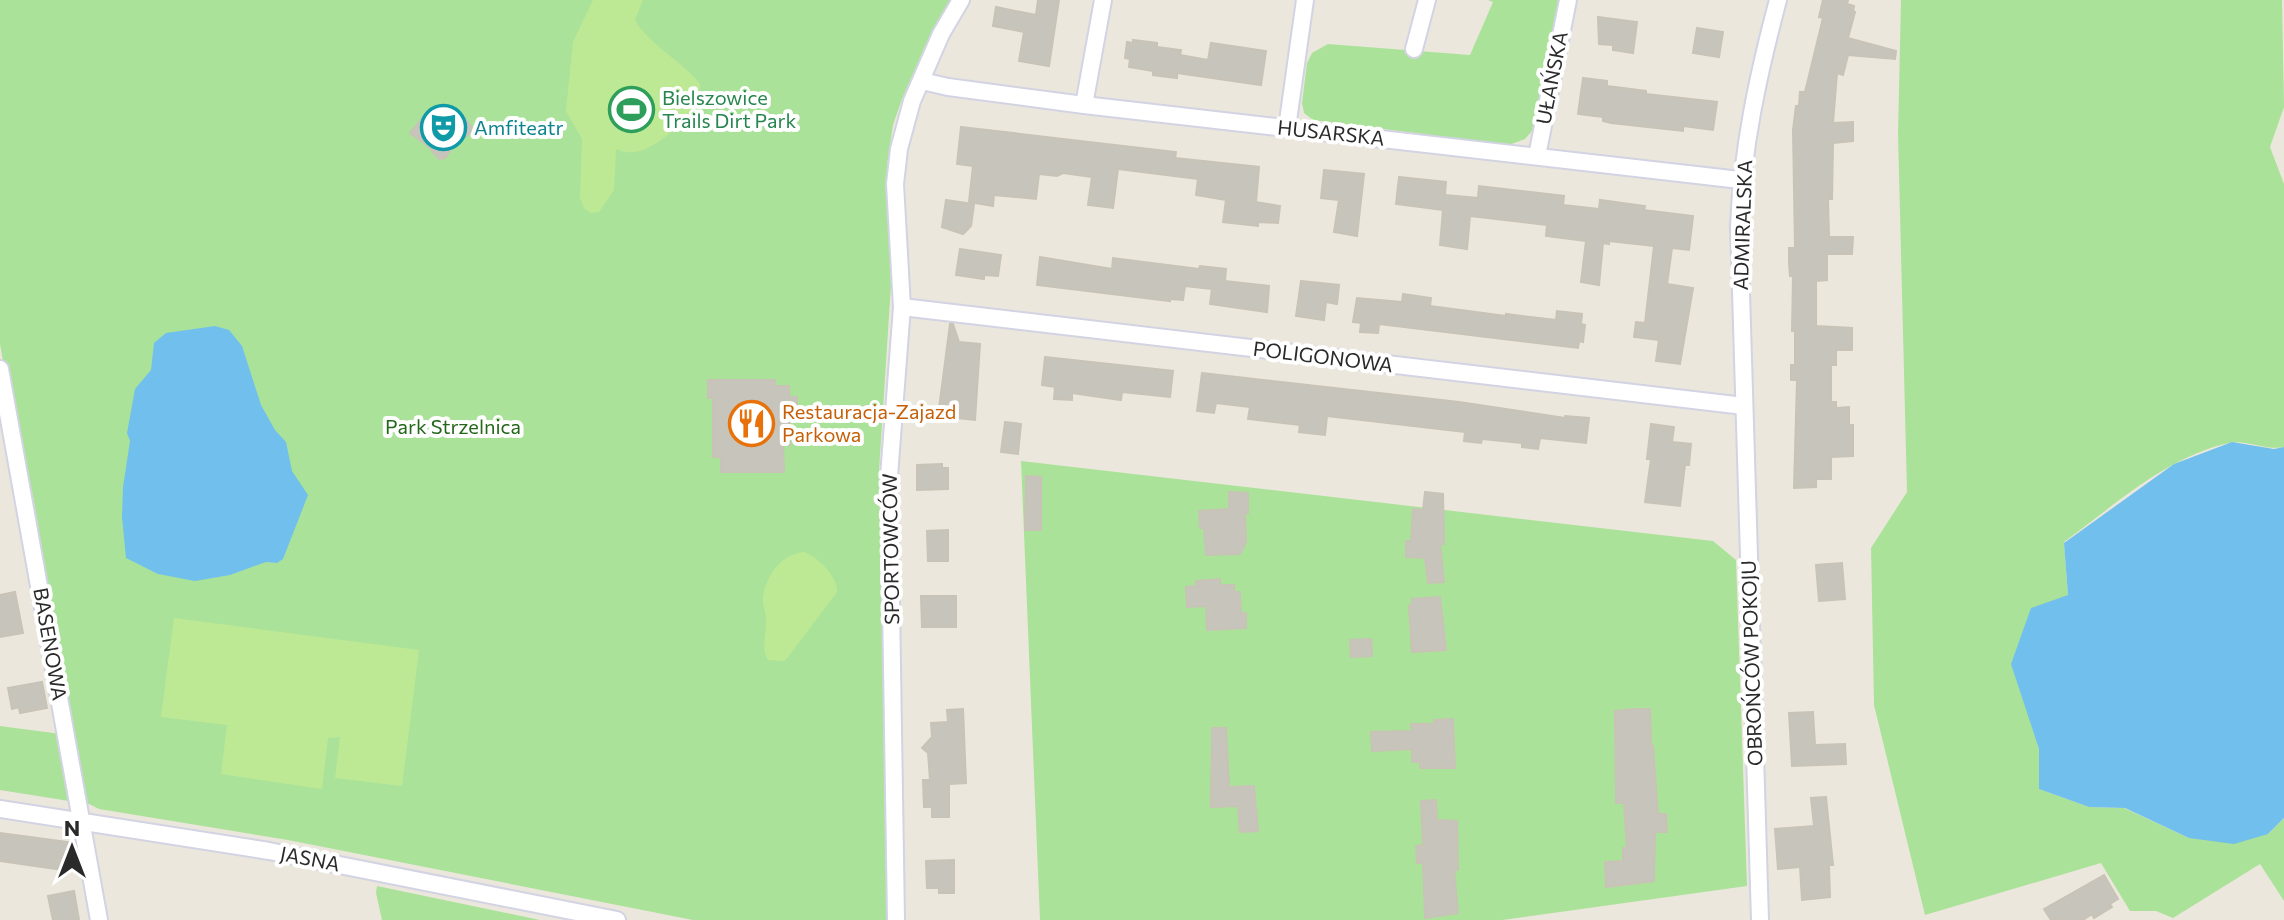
<svg xmlns="http://www.w3.org/2000/svg" width="2284" height="920" viewBox="0 0 2284 920" font-family="Commissioner,sans-serif">
	<style>
		.green { fill: #abe299 }
		.pitch { fill: #bde995 }
		.water { fill: #70bfed }
		.building { fill: #c7c5bb; stroke: #c8c3b6; stroke-width: 2 }
		.lines { fill: none; stroke-linecap: round; stroke-linejoin: round }
		.street-casing { stroke: #d2d3e3; stroke-width: 20 }
		.street { stroke: #fff; stroke-width: 16 }
		.labels { text-anchor: middle; stroke-width: 8; stroke-linejoin: round; paint-order: stroke }
		.street-label { font-size: 20px; fill: #2a2a2a; stroke: #fff }
		.leisure-label { font-size: 20px; fill: #27864d; stroke: #fff; text-anchor: start }
		.culture-label { font-size: 20px; fill: #0d838f; stroke: #fff; text-anchor: start }
		.food-label { font-size: 20px; fill: #c56008; stroke: #fff; text-anchor: start }
		.park-label { font-size: 20px; fill: #23671b; stroke: #fff }
	</style>
	<rect width="100%" height="100%" fill="#ece7dc"/>
	<!-- green -->
	<path class="green" d="M0,0H953L927,42L902,99L893,125L887,166L891,285L879,471L888,920H693L288,840L99,809L87,803L62,663L58,660L34,535L39,530L32,491L25,488L0,344Z
		M1488,0H1560L1532,131L1525,139L1509,145L1313,120L1304,113L1302,103L1307,63L1312,53L1328,44L1470,55L1493,2Z
		M1901,0H2282L2284,107L2270,147L2284,184V447C2265,451 2246,439 2229,443C2166,457 2115,505 2064,542L2068,596L2030,716L2039,749V789L2089,807L2124,808L2189,838L2268,834L2284,818V901L2260,864L2173,918L2156,911H2130L2101,863L1925,915L1874,705L1871,548L1907,492L1898,134Z
		M1021,461L1713,541L1736,560L1747,886L1502,920H1040Z
		M0,726L61,734L69,801L0,790Z
		M377,886L540,920H382L376,893Z"/>
	<!-- pitch -->
	<path class="pitch" d="M593,0H643L635,20C648,44 681,60 700,84L698,106C678,125 646,164 616,149L614,190L599,212L591,213L584,208L580,198L582,139L566,111L573,42Z
		M804,552C818,557 838,577 837,592L788,657L784,661L768,660C761,650 766,635 766,622C767,613 762,606 763,597C766,576 781,554 804,552Z
		M174,618L419,650L402,786L335,778L340,737L328,738L322,789L221,774L227,725L161,717Z"/>
	<!-- water -->
	<path class="water" d="M215,326L229,330L242,346L261,405L275,430L286,442L292,471L308,495L283,559L277,563L266,562L230,575L195,581L158,574L126,558L122,517L123,487L130,441L127,433L135,389L151,370L154,343L166,333Z
		M2232,442L2274,449L2284,447V818L2268,834L2234,844L2189,838L2125,808L2089,807L2039,789V749L2011,664L2031,608L2068,595L2064,543L2174,464Z"/>
	<!-- building -->
	<path class="building" d="M1038,0H1059L1049,66L1019,61L1024,32L993,26L996,7L1036,15Z
		M1823,0H1848L1847,4L1854,6L1853,11L1855,12L1848,38L1896,51L1895,59L1848,55L1843,75L1837,73L1833,123L1853,122V141L1833,143L1832,199H1828L1829,237H1853L1852,254H1827V280L1816,281V326L1852,328V350H1836V365H1831V402H1836V408L1849,407V425H1853V456L1831,457V479H1816V487L1794,488L1797,380H1791V365H1795V331H1792L1793,276H1790L1789,263V248H1795L1793,130L1796,106H1799L1800,92H1805L1823,18L1819,17Z
		M1598,17L1637,22L1633,53L1613,50V45L1599,44Z
		M1697,28L1723,32L1719,57L1693,53Z
		M1133,40L1157,43V47L1181,50L1180,55L1208,60L1211,43L1266,51L1261,85L1177,73V78L1153,75V71L1129,67L1130,59L1125,58L1127,42L1133,43Z
		M1583,78L1607,81V86L1646,91V94L1717,102L1713,130L1683,126V131L1611,123L1603,121V117L1578,114Z
		M444,110L463,116L474,130L455,144L445,158L439,159L428,146L410,133L424,116Z
		M961,127L1176,152L1175,158L1259,167L1256,202L1280,206L1278,223L1258,222V226L1223,222L1226,200L1196,195L1198,179L1118,169L1113,208L1088,205L1092,177L1063,173L1057,176L1039,174L1036,199L994,195L993,206L969,202L973,166L957,164Z
		M1324,170L1364,174L1357,236L1334,232L1339,200L1321,198Z
		M1399,177L1446,182L1445,195L1478,198L1479,186L1564,196L1563,205L1599,209L1600,200L1645,206L1644,210L1693,216L1689,250L1672,248L1667,284L1693,288L1680,364L1656,361L1659,340L1634,337L1636,322L1645,323L1654,246L1609,241V244L1603,243L1599,285L1581,282L1586,241L1546,236L1547,225L1470,216L1467,249L1440,245L1443,210L1396,204Z
		M946,200L974,204L971,226L963,234L942,227Z
		M960,249L1001,255L998,276L984,275V279L956,275Z
		M1040,257L1112,269L1113,258L1199,269L1200,266L1226,269L1225,281L1269,286L1267,312L1210,304L1212,289L1185,286L1183,300L1170,299V301L1037,285Z
		M1301,281L1339,285L1337,304L1326,302L1324,320L1296,316Z
		M1403,294L1431,298L1430,306L1506,316V314L1556,320L1557,311L1582,314L1581,324L1585,325L1583,342L1579,341L1578,348L1379,324L1378,333L1360,332L1361,323L1353,322L1357,298L1402,302Z
		M950,324H953L959,342L980,344L975,420L938,416Z
		M1045,357L1173,371L1170,397L1122,392L1121,400L1072,393V400L1054,399L1055,387L1042,385Z
		M1202,373L1459,402L1565,418V416L1589,418L1586,443L1540,438L1538,449L1522,447V443L1482,439L1481,443L1464,441L1465,432L1327,416L1325,435L1299,432L1300,425L1248,419L1250,407L1216,403L1214,413L1197,411Z
		M708,380H775V386H789V397H797V414H790V445H783L784,472H721V457H713V398H708Z
		M1005,422L1021,424L1018,454L1001,452Z
		M1651,424L1674,427L1672,442L1691,444L1689,465H1685L1680,506L1645,502L1651,459H1647Z
		M942,464V468H948V489L917,490V465Z
		M1026,476L1041,477V530H1025Z
		M1229,492L1248,493V513H1245L1246,542L1240,554L1206,555L1204,528H1200L1199,511L1229,509Z
		M1425,492L1443,494L1444,544H1440L1444,582L1428,583L1425,558L1406,557V541H1411L1413,509L1423,510Z
		M948,530V561H928L927,531Z
		M1842,563L1845,599L1819,601L1816,565Z
		M1220,579V585H1234V592H1240L1241,614L1246,613V628L1207,630L1206,606L1187,607L1186,587L1196,586V581Z
		M15,592L23,633L0,637V595Z
		M921,596H956V627H922Z
		M1440,597L1446,650L1412,652L1409,606L1412,605V599Z
		M1371,639L1372,656L1351,657L1350,640Z
		M42,682L47,708L20,713L19,707L12,709L8,688Z
		M963,709L966,783L949,784V817H932V807H924L923,780H930L928,753L922,748L932,737L931,723L948,722L947,710Z
		M1636,709H1650L1651,746H1653L1658,814H1666L1667,832H1655L1654,881L1606,887L1605,862L1623,861V848H1627L1624,803H1616L1615,711Z
		M1813,712L1815,745L1845,744L1846,764L1792,766L1789,713Z
		M1453,719L1455,768H1420V762H1412V749L1372,751L1371,732L1412,731L1411,724H1434V720Z
		M1212,728H1226L1229,787L1254,786L1258,831L1240,832L1238,806L1211,807Z
		M1826,797L1833,865H1829L1830,897L1802,900L1800,867L1778,869L1775,829L1814,826L1811,798Z
		M1436,800L1437,820L1457,821L1458,870H1454L1458,913L1425,918L1423,863H1417L1416,846L1423,845L1421,801Z
		M0,833L68,842L64,870L0,861Z
		M954,860V893H939V888H927L926,861Z
		M2104,875L2118,899L2110,904L2112,907L2094,918L2092,914L2083,920H2051L2044,909Z
		M74,891L79,920H53L48,896Z"/>
	<g class="lines">
		<defs>
			<path id="street" d="M1414,49L1427,0
				M922,81L948,87L1084,105L1740,180
				M1084,105L1103,0
				M1287,128L1305,0
				M1537,156L1568,0
				M902,307L1744,406
				M0,369L99,920
				M0,809L269,851L617,920
				M896,920L889,476L902,307L895,184L899,149L912,101L941,34L961,0
				M1760,920L1739,226C1742,149 1758,75 1778,0"/>
		</defs>
		<!-- street casing -->
		<use href="#street" class="street-casing"/>
		<!-- street -->
		<use href="#street" class="street"/>
	</g>
	<!-- icons -->
	<defs>
		<symbol id="stadium-ring" viewBox="-11 -11 22 22"><circle r="9.5" fill="#fff" stroke="#2e9e5b" stroke-width="1.5"/><path d="M0-5a6.5 5 0 1 0 0 10a6.5 5 0 1 0 0-10ZM-3.5-1.8h7v3.6h-7Z" fill="#2e9e5b"/></symbol>
		<symbol id="theatre-ring" viewBox="-11 -11 22 22"><circle r="9.5" fill="#fff" stroke="#0f9aa8" stroke-width="1.5"/><path d="M-5-5.5Q0-4 5-5.5V0Q5 5 0 6Q-5 5-5 0ZM-3.3-2.5H-1v1.5H-3.3ZM1-2.5H3.3v1.5H1ZM-2.8 1Q0 5.5 2.8 1Z" fill="#0f9aa8"/></symbol>
		<symbol id="restaurant-ring" viewBox="-11 -11 22 22"><circle r="9.5" fill="#fff" stroke="#e8710a" stroke-width="1.5"/><path d="M-5-6h1v4h1v-4h1v4h1v-4h1v5L-1.5 .5V6h-2V.5L-5-1ZM5-6V6H3V1.5H1.5Q1.5-4 5-6Z" fill="#e8710a"/></symbol>
	</defs>
	<g fill-rule="evenodd">
		<use href="#stadium-ring" x="606" y="84" width="51" height="51"/>
		<use href="#theatre-ring" x="418" y="102" width="51" height="51"/>
		<use href="#restaurant-ring" x="726" y="398" width="51" height="51"/>
	</g>
	<g class="labels">
		<!-- street labels -->
		<g class="street-label">
			<text transform="translate(1552 78) rotate(-79)" y="7">UŁAŃSKA</text>
			<text transform="translate(1331 133) rotate(6)" y="7">HUSARSKA</text>
			<text transform="translate(1743 225) rotate(-88)" y="7">ADMIRALSKA</text>
			<text transform="translate(1323 357) rotate(7)" y="7">POLIGONOWA</text>
			<text transform="translate(891 549) rotate(-91)" y="7">SPORTOWCÓW</text>
			<text transform="translate(50 644) rotate(80)" y="7">BASENOWA</text>
			<text transform="translate(1752 663) rotate(-92)" y="7">OBROŃCÓW POKOJU</text>
			<text transform="translate(310 859) rotate(11)" y="7">JASNA</text>
		</g>
		<!-- leisure labels -->
		<g class="leisure-label">
			<text x="662" y="105">Bielszowice<tspan x="662" dy="23">Trails Dirt Park</tspan></text>
		</g>
		<!-- culture labels -->
		<g class="culture-label">
			<text x="474" y="135">Amfiteatr</text>
		</g>
		<!-- food labels -->
		<g class="food-label">
			<text x="782" y="419">Restauracja-Zajazd<tspan x="782" dy="23">Parkowa</tspan></text>
		</g>
		<!-- park labels -->
		<g class="park-label">
			<text x="453" y="434">Park Strzelnica</text>
		</g>
	</g>
	<!-- north arrow -->
	<g transform="translate(72 848)" stroke="#ffffff" stroke-width="6" paint-order="stroke">
	<path d="M0-6L14 30L0 20L-14 30Z" fill="#2a2a2a"/>
	<text y="-12" font-size="22" font-weight="bold" text-anchor="middle" fill="#2a2a2a">N</text>
	</g>
</svg>
